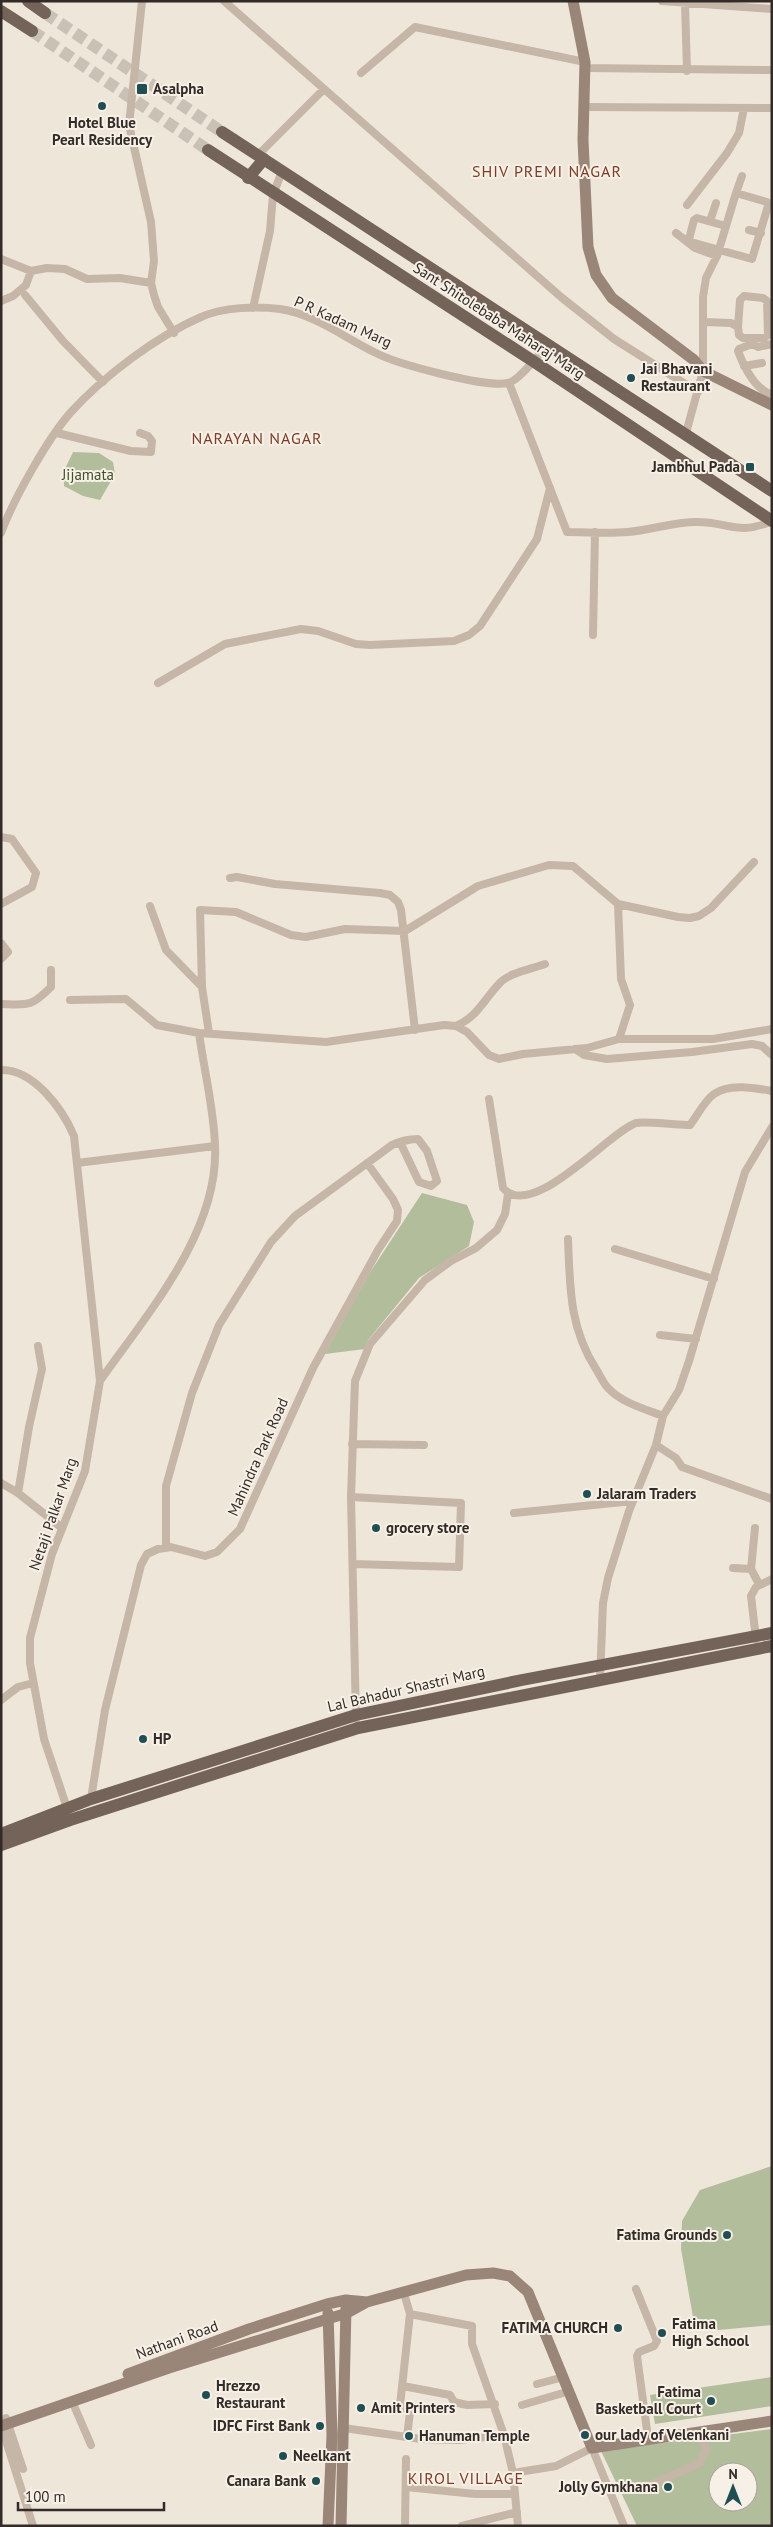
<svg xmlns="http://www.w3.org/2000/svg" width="773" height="2527" viewBox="0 0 773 2527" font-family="'PT Sans',sans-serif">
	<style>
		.green { fill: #b1bd9b; fill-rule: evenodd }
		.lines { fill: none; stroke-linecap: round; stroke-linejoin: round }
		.primary-tunnel { stroke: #c9c1b6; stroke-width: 12; stroke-dasharray: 12 6; stroke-linecap: butt }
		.street { stroke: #c6b6a7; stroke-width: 8 }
		.secondary { stroke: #9a8579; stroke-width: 11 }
		.primary { stroke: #746359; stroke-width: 12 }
		.poi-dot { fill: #204e52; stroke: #f7f0e6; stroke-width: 2 }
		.labels { text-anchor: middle; stroke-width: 4; stroke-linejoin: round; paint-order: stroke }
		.poi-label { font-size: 15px; font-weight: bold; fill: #332b27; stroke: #f7f0e6; text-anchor: start }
		.street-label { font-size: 15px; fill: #332b27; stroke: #f7f0e6 }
		.park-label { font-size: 15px; fill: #42502d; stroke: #f7f0e6 }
		.neighbourhood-label { font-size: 16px; letter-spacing: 1px; fill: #7c3c26; stroke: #f7f0e6 }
	</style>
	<rect width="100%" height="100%" fill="#efe6da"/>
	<!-- green -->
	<path class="green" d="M73,452L99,453L113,462L115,474L100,500L83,496L64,486V471Z
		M422,1193L467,1205L474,1222L469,1246L419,1278L368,1340L365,1349L325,1354L369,1274Z
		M772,2166V2325L718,2330L693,2317L681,2249L682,2221L700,2190Z
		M772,2377V2406L655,2424L650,2395Z
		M772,2429V2526H637L601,2451ZM718,2472H748V2502H718Z"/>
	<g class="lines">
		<!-- primary-tunnel -->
		<path class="primary-tunnel" d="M45,13L222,132
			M32,31L208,150"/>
		<!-- street -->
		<path class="street" d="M142,1L129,125L151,222L154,261L151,283L154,295L158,307L174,333
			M224,1L561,297L614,339L698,392
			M662,1L772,9
			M685,3L687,71
			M584,68L772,70
			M361,73L415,27L585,62
			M584,107L772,108
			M258,155L324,89
			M736,193L742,176
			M687,205L727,153L739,133L744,108
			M710,221L716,203
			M749,230L761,233
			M676,233L695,248L717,256
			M1,259L31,271L47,268L65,269L87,279L120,278L151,283
			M25,295L63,341L103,382
			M1,301L13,296L26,285L31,271
			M253,308L270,231L273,195L282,171
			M703,322L731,323L738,327L739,335L743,338H764L768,335L767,301L763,298L744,296L740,300L738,327
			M772,344L758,347L752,344L739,349L738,351C744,367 755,389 772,395
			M744,366L762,363
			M509,383L567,532C587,532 608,534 628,532C651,530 673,522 697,522C729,522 738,536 772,521
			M57,433L131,451L151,452L152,441L148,436L140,433
			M686,433L703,371V297L706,278L717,256L736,193L767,202L768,206L752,259L691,242L689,239L694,220L697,218L726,226
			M1,533C13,500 48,438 71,412C104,376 157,336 201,317C223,307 257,306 280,309C314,314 345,338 376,353C397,364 486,388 508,383C519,381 539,354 548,344
			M593,635L595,532
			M158,683L225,644L301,629L318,631L356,644L370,645L454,641L469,635L480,626L537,539L550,488
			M1,837L12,839L36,873L32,887L1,904
			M230,878L237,877L275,884L380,893L390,895L398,902L401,910L415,1030
			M618,904L621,979L630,1005L619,1039
			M150,906L166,950L202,987L209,1033
			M1,943L8,952L1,959
			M202,987L200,910L236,912L291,935L306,937L345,929L405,931L478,886L549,865L573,866L618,904L678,917L690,918L699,916L711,908L754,862
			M70,1000L126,999L157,1025L199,1033L326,1042L444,1025L456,1026L467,1032L489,1055L499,1059L523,1054L587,1048L619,1039H713L772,1029
			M1,1004C29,1005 31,1007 51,987V970
			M456,1026C477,1017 483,1001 498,985C507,973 531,969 545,964
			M575,1049L584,1055L607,1059L692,1052L752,1044L762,1046L772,1055
			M1,1070C34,1069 63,1110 74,1136L100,1381L85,1471L52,1554L30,1638V1663L44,1739L68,1811
			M489,1099L503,1188C532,1222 609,1132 636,1123C644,1121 679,1125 690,1125C697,1116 705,1100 714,1094C729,1083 755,1088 772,1091
			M77,1163L215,1146
			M568,1239C570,1286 569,1327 596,1369C600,1375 603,1383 608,1388C622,1403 645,1409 663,1416
			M615,1249L714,1279
			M660,1335L696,1339
			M100,1381C147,1314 219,1232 215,1146C214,1109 204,1070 199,1033
			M352,1444L424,1445
			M656,1445L676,1458L682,1467L772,1499
			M1,1483L18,1493L62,1528
			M18,1493L29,1427L42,1369L38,1346
			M351,1497L461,1503L459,1567L353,1564
			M514,1513L633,1501
			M755,1528L751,1569L759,1584
			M166,1548V1486L192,1393L219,1325L271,1242L295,1216L392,1145C402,1141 408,1139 418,1139L427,1151L437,1181L431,1186L419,1182L400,1142
			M733,1568L751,1569
			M756,1639L751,1596L756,1587L772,1579
			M600,1679L603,1603L608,1578L629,1511L656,1445L663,1416L679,1390L689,1361L745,1172L772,1127
			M1,1700L18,1687L33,1683
			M356,1719L351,1497L355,1381L370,1344L425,1280L451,1261L476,1248L497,1230L505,1214L508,1194
			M91,1799L105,1710L141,1565L147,1554L158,1549L171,1547L205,1556L217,1552L240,1529L313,1368L378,1250L397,1221L398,1210L393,1199L367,1163
			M636,2289L657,2341L654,2346L639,2352L637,2356L648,2438
			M404,2293L410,2314L400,2405L410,2412L407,2437
			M410,2314L472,2326V2344L504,2435L513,2473L518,2526
			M537,2384L564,2377
			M403,2386L450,2395L454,2402L467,2405L495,2404
			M72,2401L91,2445
			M522,2405L570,2391
			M6,2418L23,2469
			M1,2425L33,2526
			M344,2428L421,2439L459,2440L504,2435
			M513,2473L556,2466L592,2448L624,2526
			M648,2486L700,2463L706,2449L701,2431
			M406,2487L475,2494H515
			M405,2526L406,2459
			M462,2526L517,2512"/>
		<!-- secondary -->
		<path class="secondary" d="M573,1L585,62L583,140L588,247L596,275L612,298L694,360L703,371L772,405
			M128,2374L249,2329L327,2304L346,2300L367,2302
			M1,2426L169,2368L347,2313L367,2302L466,2275L493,2273L510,2276L528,2292L592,2448L772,2421
			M328,2526L332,2435L328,2313
			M341,2526L346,2308"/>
		<!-- primary -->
		<path class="primary" d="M28,1L45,13
			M1,11L32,31
			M222,132L772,491
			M208,150L533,361L772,521
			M248,178L264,159
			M1,1834L91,1799L356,1715L522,1680L772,1633
			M1,1845L70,1820L358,1728L772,1646"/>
	</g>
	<!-- markers -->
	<g class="poi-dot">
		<rect x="136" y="83" width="12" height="12" rx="2.5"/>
		<circle cx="102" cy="106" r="5"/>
		<circle cx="631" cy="378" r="5"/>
		<rect x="745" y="462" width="10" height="10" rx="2.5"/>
		<circle cx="587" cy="1494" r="5"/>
		<circle cx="376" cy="1528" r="5"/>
		<circle cx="143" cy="1739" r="5"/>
		<circle cx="727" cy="2235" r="5"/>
		<circle cx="618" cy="2328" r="5"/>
		<circle cx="662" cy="2333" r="5"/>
		<circle cx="206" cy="2395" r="5"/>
		<circle cx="711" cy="2401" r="5"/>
		<circle cx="361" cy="2408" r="5"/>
		<circle cx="320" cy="2426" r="5"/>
		<circle cx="585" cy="2435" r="5"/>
		<circle cx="409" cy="2436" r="5"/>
		<circle cx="283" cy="2456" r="5"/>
		<circle cx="316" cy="2481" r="5"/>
		<circle cx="668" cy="2487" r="5"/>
	</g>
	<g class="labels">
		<!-- poi labels -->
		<g class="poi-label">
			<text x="153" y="94">Asalpha</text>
			<text x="102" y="128" text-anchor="middle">Hotel Blue<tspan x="102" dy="17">Pearl Residency</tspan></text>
			<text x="641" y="374">Jai Bhavani<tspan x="641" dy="17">Restaurant</tspan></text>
			<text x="740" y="472" text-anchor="end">Jambhul Pada</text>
			<text x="597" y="1499">Jalaram Traders</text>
			<text x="386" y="1533">grocery store</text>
			<text x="153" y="1744">HP</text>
			<text x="717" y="2240" text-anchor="end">Fatima Grounds</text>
			<text x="672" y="2329">Fatima<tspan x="672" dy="17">High School</tspan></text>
			<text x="608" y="2333" text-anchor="end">FATIMA CHURCH</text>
			<text x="216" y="2391">Hrezzo<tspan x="216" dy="17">Restaurant</tspan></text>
			<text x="701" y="2397" text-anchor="end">Fatima<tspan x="701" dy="17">Basketball Court</tspan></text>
			<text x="371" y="2413">Amit Printers</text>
			<text x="310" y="2431" text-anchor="end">IDFC First Bank</text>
			<text x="595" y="2440">our lady of Velenkani</text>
			<text x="419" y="2441">Hanuman Temple</text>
			<text x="293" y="2461">Neelkant</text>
			<text x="306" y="2486" text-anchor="end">Canara Bank</text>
			<text x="658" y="2492" text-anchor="end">Jolly Gymkhana</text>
		</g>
		<!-- street labels -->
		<g class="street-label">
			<text transform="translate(499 321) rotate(33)" y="5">Sant Shitolebaba Maharaj Marg</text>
			<text transform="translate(343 322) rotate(24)" y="5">P R Kadam Marg</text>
			<text transform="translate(258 1457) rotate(-66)" y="5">Mahindra Park Road</text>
			<text transform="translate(53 1514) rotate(-71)" y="5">Netaji Palkar Marg</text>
			<text transform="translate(406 1689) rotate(-13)" y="5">Lal Bahadur Shastri Marg</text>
			<text transform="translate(177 2340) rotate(-20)" y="5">Nathani Road</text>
		</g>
		<!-- park labels -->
		<g class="park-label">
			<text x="88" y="480">Jijamata</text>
		</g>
		<!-- neighbourhood labels -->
		<g class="neighbourhood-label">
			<text x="547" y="177">SHIV PREMI NAGAR</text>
			<text x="257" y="444">NARAYAN NAGAR</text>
			<text x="466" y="2484">KIROL VILLAGE</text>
		</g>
	</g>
	<!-- border -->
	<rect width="773" height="2527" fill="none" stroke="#332b27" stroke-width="5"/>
	<!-- north arrow -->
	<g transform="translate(733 2487)"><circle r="24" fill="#f7f0e6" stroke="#a9a19a"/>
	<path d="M0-4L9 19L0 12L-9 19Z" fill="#204e52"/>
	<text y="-8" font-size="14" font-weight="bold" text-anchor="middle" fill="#332b27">N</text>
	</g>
	<!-- scale -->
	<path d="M18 2502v8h146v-8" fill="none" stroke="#332b27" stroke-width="2.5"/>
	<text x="25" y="2502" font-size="15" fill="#332b27" stroke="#f7f0e6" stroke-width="4" paint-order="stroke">100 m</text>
</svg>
